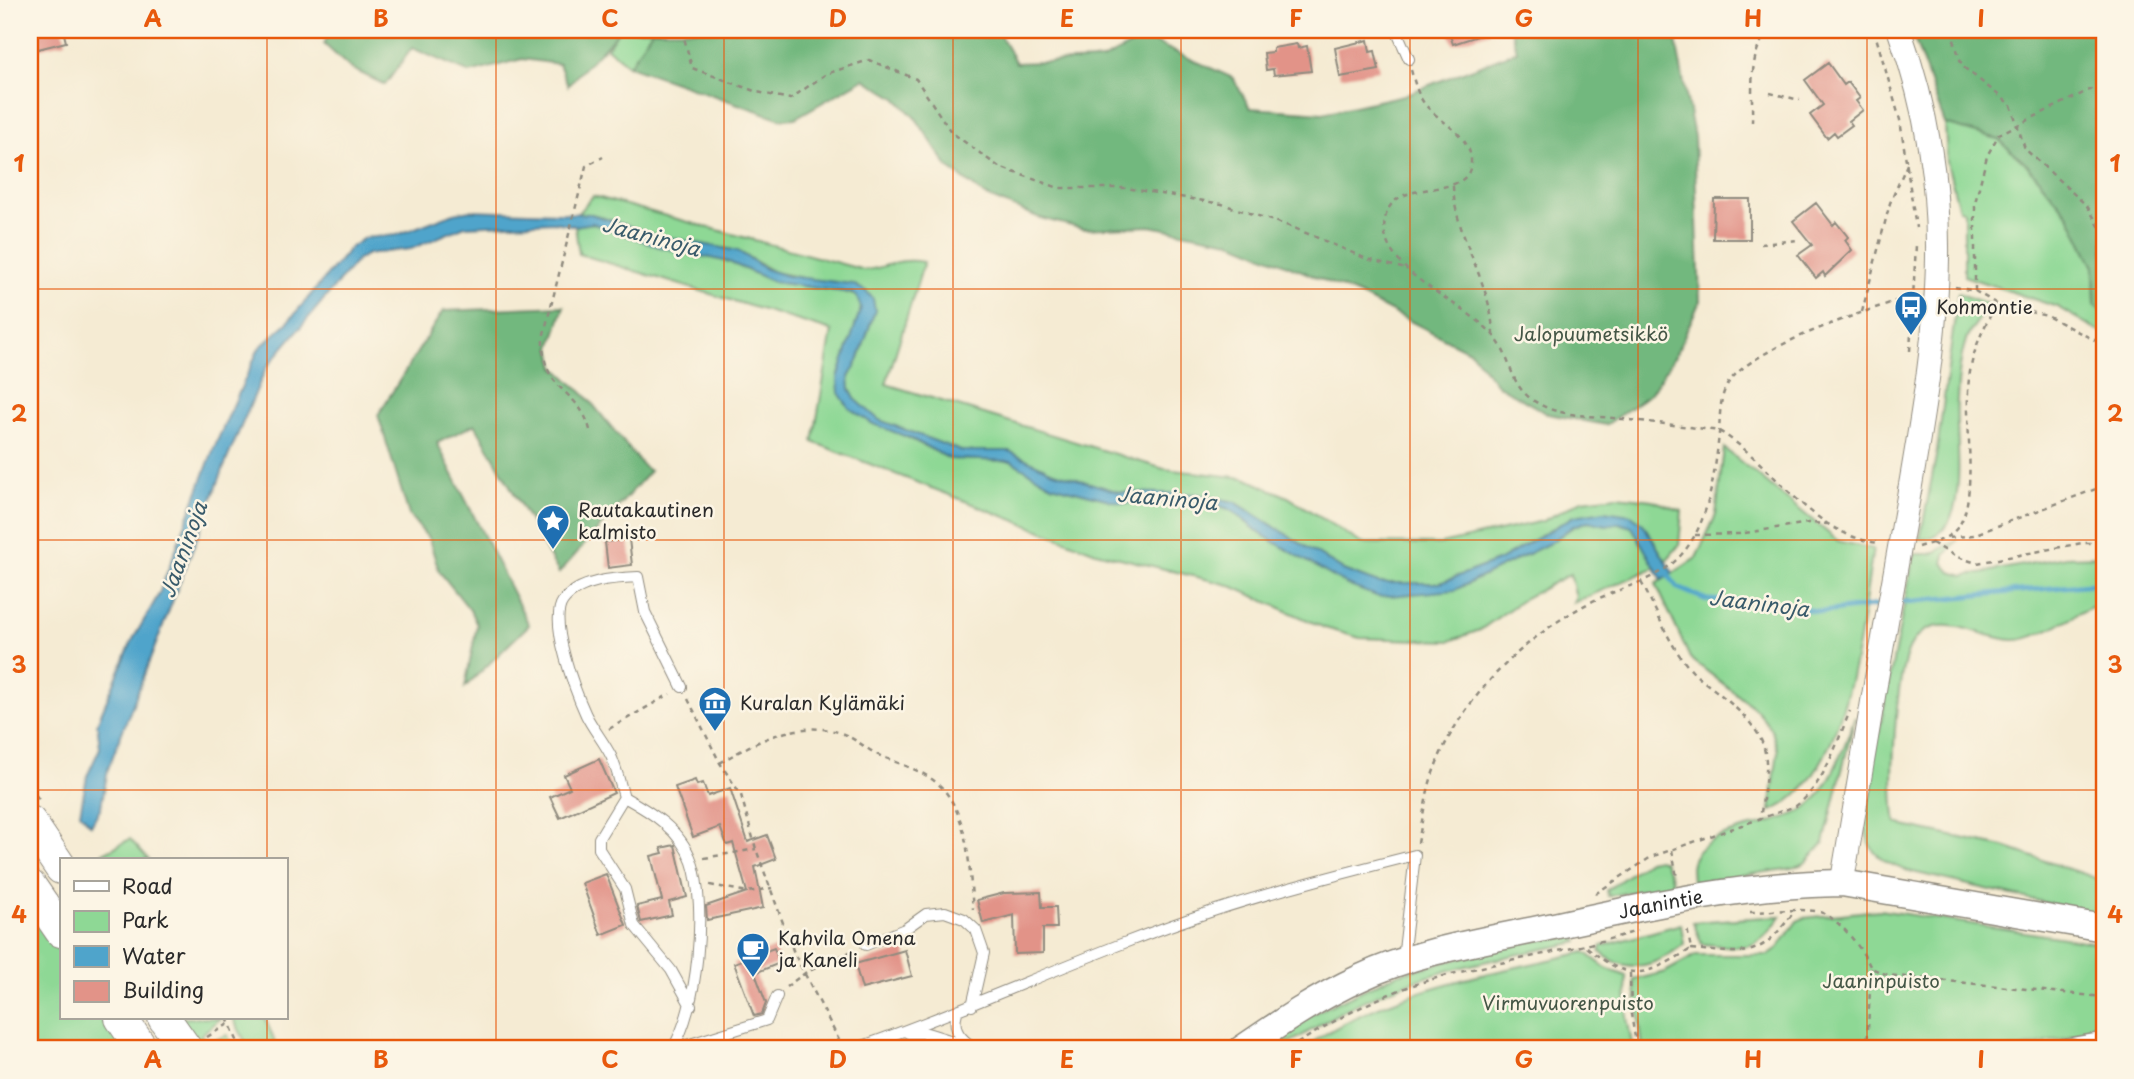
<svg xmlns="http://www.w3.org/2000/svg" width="2134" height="1079" viewBox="0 0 2134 1079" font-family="'Playpen Sans',sans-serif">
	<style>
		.green { fill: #8ed895; stroke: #5c8260; stroke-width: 2 }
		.forest { fill: #72b87e; stroke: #4e7254; stroke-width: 2 }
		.water { fill: #4fa4cb; stroke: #3d687b; stroke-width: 2 }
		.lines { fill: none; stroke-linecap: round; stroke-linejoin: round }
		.stream { stroke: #4fa4cb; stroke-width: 5 }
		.building { fill: #e29388 }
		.service-casing { stroke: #908b7f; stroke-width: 12 }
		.minor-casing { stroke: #908b7f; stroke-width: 22 }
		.tertiary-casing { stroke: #908b7f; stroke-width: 25 }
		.secondary-casing { stroke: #908b7f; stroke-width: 29 }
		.trunk-casing { stroke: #908b7f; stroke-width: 34 }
		.path { stroke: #908b7f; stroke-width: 2.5; stroke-dasharray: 5 5; stroke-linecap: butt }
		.service { stroke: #fff; stroke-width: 10 }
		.minor { stroke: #fff; stroke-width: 19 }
		.tertiary { stroke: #fff; stroke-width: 23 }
		.secondary { stroke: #fff; stroke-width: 26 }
		.trunk { stroke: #fff; stroke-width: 32 }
		.tertiary-bridge-casing { stroke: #908b7f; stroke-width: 25; stroke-linecap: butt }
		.tertiary-bridge { stroke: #fff; stroke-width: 23 }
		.grid { fill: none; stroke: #e8590c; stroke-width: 2; stroke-opacity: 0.55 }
		.labels { text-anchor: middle; stroke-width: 5; stroke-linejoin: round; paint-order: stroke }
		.poi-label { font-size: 19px; fill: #2b2b2b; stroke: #fcf5e5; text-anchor: start }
		.park-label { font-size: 19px; fill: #445646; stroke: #fcf5e5 }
		.street-label { font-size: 19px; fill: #2b2b2b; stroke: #fcf5e5 }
		.water-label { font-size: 21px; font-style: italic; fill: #395b6b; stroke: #fcf5e5 }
		.neatline { fill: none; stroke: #e8590c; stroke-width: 2.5 }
		.grid-label { font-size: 23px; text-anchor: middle; font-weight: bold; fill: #e8590c }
	</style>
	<rect width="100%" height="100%" fill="#fcf5e5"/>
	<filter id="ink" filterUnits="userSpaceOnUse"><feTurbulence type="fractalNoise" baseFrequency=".0143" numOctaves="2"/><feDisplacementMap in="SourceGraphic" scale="14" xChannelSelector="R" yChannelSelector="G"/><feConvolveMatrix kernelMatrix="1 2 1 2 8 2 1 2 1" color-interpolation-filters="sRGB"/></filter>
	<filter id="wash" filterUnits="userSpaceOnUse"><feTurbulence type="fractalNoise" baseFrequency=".00686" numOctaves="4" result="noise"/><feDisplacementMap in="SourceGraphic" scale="28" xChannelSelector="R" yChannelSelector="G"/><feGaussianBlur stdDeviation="1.57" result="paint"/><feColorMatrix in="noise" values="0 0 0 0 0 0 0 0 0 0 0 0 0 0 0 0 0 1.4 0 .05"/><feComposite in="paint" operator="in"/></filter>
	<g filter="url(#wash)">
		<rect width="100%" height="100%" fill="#f5ebd3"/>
		<!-- green -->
		<path class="green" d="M619,30H652L629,66L607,48Z
			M1945,124L1998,139L2028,166L2069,215L2094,267L2095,305L2104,314V334L2057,307L1964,276V211L1959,210L1947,162Z
			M593,196L864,270C890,268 894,257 924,262L886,384L1164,469L1245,478L1288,497L1361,543L1441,544L1543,521L1582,500L1617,496L1652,500L1682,511L1679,545L1666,561L1643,524L1631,515L1574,516L1500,560L1440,583H1378L1343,570L1235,502L1119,492L1050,471L1009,451H961L879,420L855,399L850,389L849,377L858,361L875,310L866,291L774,272L738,251L655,235L592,214L576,215Z
			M593,223L660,247L729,262L774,282L840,291L857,296L861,308L838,378L849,408L950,459L1011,461L1052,485L1121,503H1212L1231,510L1261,534L1347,585L1455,590L1550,543L1573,527L1588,521L1607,525L1619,523L1632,527L1656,567L1573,603L1576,597L1570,574L1525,598L1480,630L1450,641L1360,638L1325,628L1229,585L1096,552L813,442L832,331L579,254L575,226Z
			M1958,293L1990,305C1983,315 1973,325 1968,336C1960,352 1958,381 1957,399C1953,434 1976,539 1920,539L1937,451Z
			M1724,448L1838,541L1873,549C1861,620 1848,784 1770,811L1778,751L1772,731L1757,710L1690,658L1656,584L1696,558L1716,515Z
			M1958,540L1945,555L1943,563L1951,572L1964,576L2066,557L2104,556V609L2091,607C2073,616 2032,642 2013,640C1990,639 1962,623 1939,626C1927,628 1915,635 1910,647C1895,677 1889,788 1896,822L1904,826L2004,847L2104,881V916L1908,871C1868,858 1865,844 1865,804L1914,554H1931Z
			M1855,717L1824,843L1805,863L1793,868L1692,883C1692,874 1689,865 1694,857C1712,824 1781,830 1811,804C1831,786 1846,742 1855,717Z
			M130,839L149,860H90Z
			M1658,859L1664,861L1674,885L1608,896L1607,890L1648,861Z
			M30,908L61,953V1018H104L124,1049H30Z
			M1879,910L2104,944V1030L2017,1049H1643L1634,980L1665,972L1696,955H1768L1778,948L1797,921L1804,918Z
			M1781,916C1755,955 1745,947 1702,944L1693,922Z
			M1681,924L1684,944C1657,965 1629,977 1600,952L1602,946Z
			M1577,937L1578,942C1498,959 1416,972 1343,1011C1317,1024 1291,1049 1262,1049L1312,1014L1397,974L1529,941Z
			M1585,952L1606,968L1626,976L1627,1018L1633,1049H1303C1384,989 1489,974 1585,952Z
			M180,1018H221L201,1035L206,1043L227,1035L235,1049H202Z
			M233,1018H265L278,1049H249Z"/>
		<!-- forest -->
		<path class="forest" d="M331,30H619C604,51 584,65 568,86L559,64L522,59L470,73L412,48L385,85L350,68L324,44Z
			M652,30H997L1016,63L1102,60L1133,44L1149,40L1233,78L1250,108L1323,113L1404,95L1517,51L1511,30H1674L1694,137L1700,301L1676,354L1650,394L1606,425L1548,414L1497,385L1471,352L1359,295L1230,241L1150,226L1084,229L1040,218L986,196L948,167L917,120L896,98L864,79L795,118L781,119L629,66Z
			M1911,30H2104V314L2095,305L2094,267L2069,215L2028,166L1998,139L1945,124Z
			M564,306L551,348L555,367L586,396L643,466L650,471L559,573L475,424L437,443L529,625L465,687L477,625L470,610L439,571L429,539L409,515L378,415L443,311Z"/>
		<!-- water -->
		<path class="water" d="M470,210L591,214L655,235L738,251L766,269L787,276L853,284L867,292L873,299L875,310L858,361L849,377L850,389L855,399L879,420L961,451H1009L1051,471L1119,492L1196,494L1235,502L1343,570L1378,583H1440L1500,560L1574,516L1604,511L1631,515L1643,524L1673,573L1662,580L1632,527L1619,523L1606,525L1588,521L1572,527L1550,543L1455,590L1379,597L1347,585L1261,534L1231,510L1212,503H1121L1052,485L1011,461L950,459L910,438L873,424L849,408L839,393L838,378L861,308L857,297L851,293L774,282L729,262L660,247L592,223L575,226L554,222L465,226L411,249L368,254L358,259L266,368L228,457L108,769L101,807L91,825L80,813L87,776L100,748L97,723L132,641L159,594L214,448L259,348L287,323L350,248L364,238L397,235L454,213Z"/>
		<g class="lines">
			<!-- stream -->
			<path class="stream" d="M1666,572L1678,588L1707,600L1769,603L1822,612L1882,605
				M1895,603L2104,583"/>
		</g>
		<g id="blocks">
			<!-- building -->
			<path class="building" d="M30,30H63L66,42L30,51Z
				M1448,30H1490V32L1453,44Z
				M1368,40L1370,52L1375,51L1379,70L1340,77L1335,48Z
				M1297,44L1298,48L1307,46L1311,71L1274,75L1273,69L1266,70L1264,53L1273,52V48Z
				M1828,63L1844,85L1848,82L1860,98L1856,101L1863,110L1849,121L1852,125L1837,136L1834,132L1827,138L1810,115L1823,105L1805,80Z
				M1714,199H1750V239H1713Z
				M1816,203L1833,225L1836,222L1848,237L1845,240L1852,250L1825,276L1823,272L1816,278L1798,255L1812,245L1793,221Z
				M629,539L632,565L608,568L605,542Z
				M599,759L614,793L560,818L550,797L570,788L564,775Z
				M695,780L697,785L703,783L708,796L730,788L748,842L767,835L776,859L755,867L763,908L707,920L706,906L747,892L733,843L727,845L720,827L693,837L675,787Z
				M675,845L687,897L669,902L672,915L641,922L637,906L662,900L651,856L663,853L661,848Z
				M606,874L626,925L601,935L582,883Z
				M1041,892L1042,907H1056L1057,928H1043V953L1015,954L1014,915L983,923L977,900L1004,893Z
				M774,948L780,963L755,973L766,1003L762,1014L754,1016L734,963Z
				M905,950L912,976L862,989L855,964Z"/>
		</g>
	</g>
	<g filter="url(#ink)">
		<use href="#blocks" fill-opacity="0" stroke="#908b7f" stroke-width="2"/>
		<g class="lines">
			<defs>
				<path id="service" d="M1396,30L1409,59
					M624,797L599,838V849L625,889L634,925L671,970L691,1006
					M866,945L905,929L926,914L945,912L964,919L976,930L984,953L972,1006
					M957,1012C953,1027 957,1035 969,1044
					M908,1033H927L972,1047
					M672,1049C698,1011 707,905 692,862C681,830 651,812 624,797C620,784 617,769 611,756C604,742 593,729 586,715C576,693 548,621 563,601C579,580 614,578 638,577L645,612L682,687
					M674,1049L767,1020L777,996
					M854,1049C976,1007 1093,950 1216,910C1281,889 1348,872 1415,855L1403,959"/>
				<path id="minor" d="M2062,1049L2104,1042"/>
				<path id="tertiary" d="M1899,30C1958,196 1939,320 1910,488
					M1842,883L1876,681"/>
				<g id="secondary">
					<path id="s1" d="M1242,1049C1280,1023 1318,997 1360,978C1417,951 1482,941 1544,928C1642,907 1741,884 1842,883L2104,928"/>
				</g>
				<path id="trunk" d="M30,822L61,868
					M30,886L61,931
					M121,1018L142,1049
					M164,1018L186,1049"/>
			</defs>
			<!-- service casing -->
			<use href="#service" class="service-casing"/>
			<!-- minor casing -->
			<use href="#minor" class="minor-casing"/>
			<!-- tertiary casing -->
			<use href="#tertiary" class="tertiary-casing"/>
			<!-- secondary casing -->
			<use href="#secondary" class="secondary-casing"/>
			<!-- trunk casing -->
			<use href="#trunk" class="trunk-casing"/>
			<!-- path -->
			<path class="path" d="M682,30L692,68L757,92L790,99L826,74L869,60L916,79L951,132L999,167L1059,188H1126L1222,204L1292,227L1367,259L1406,269
				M1805,30L1807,32
				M1874,30L1900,120L1916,228
				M1951,30L1962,66L2011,105L2025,149L2087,206L2104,234
				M1411,70C1414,80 1416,90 1422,100C1435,121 1470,132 1471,160C1472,204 1397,174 1386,215C1370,270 1467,302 1494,336C1517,365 1505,391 1550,409C1569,416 1593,416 1613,418C1649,422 1684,426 1719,431C1775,464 1810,536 1880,543
				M1770,93L1800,100
				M1752,122C1753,95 1747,48 1771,30
				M1453,186C1455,239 1492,282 1493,335
				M1761,244L1798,240
				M1955,287L1975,291L1997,304
				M1975,291V203L1987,156L1999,134L2104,83
				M1862,312L1890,203L1908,162
				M1910,351L1916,245
				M590,430C579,387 541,394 543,338L586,166L603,157
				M1695,535L1739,534L1808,523L1827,524
				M1949,538L1973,535L2104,486
				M1932,543L1957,557L1977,563L2082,543H2104
				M1918,547C1934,542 1950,540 1960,524C1978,494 1964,416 1969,379C1972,352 1983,327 1997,304L2047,316L2104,345
				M1641,582C1658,612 1668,645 1692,671C1700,680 1712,687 1721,695C1774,740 1770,752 1760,819
				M688,699L720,763L741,795L756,849L794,953L842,1046
				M609,729L670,694
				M720,763C755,741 799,719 841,733C857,739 868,751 883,757C903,765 930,773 944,790C970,822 969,870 973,909
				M30,787L40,801
				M1418,843C1423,818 1426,789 1436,765C1462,698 1525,636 1589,603C1620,587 1659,581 1682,554C1709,523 1715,473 1719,434C1720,418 1719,396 1729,382C1755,345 1870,310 1914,295
				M1672,850L1677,878
				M704,858L756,849
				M710,885L748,892L772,888
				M1595,894L1651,857L1796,806C1825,784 1836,744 1850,711
				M1750,912C1767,912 1809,907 1823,913C1843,923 1862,949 1871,968L1888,975L2104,997
				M1587,947C1630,984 1646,976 1691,949L1687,928
				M1691,949C1746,953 1758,961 1793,913
				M1630,973L1631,1014L1637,1049
				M786,987L805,973L854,950
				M227,1018L241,1049
				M207,1037L230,1023
				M1289,1049C1333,1020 1382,993 1433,979C1501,960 1570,952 1637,931
				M1867,1049L1871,968"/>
			<!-- service -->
			<use href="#service" class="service"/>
			<!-- minor -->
			<use href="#minor" class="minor"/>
			<!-- tertiary -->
			<use href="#tertiary" class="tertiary"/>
			<!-- secondary -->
			<use href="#secondary" class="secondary"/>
			<!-- trunk -->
			<use href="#trunk" class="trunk"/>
			<defs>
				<path id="tertiary-bridge" d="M1876,681L1910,488"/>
			</defs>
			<!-- tertiary-bridge casing -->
			<use href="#tertiary-bridge" class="tertiary-bridge-casing"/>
			<!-- tertiary-bridge -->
			<use href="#tertiary-bridge" class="tertiary-bridge"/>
		</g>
	</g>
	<!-- grid -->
	<path class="grid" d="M267,30V860M496,30V1049M724,30V1049M953,30V1049M1181,30V1049M1410,30V1049M1638,30V1049M1867,30V1049M30,289H2104M30,540H2104M30,790H2104M267,1018V1049"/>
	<!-- icons -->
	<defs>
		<symbol id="bus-pin" viewBox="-11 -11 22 30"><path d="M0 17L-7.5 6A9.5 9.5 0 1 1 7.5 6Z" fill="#1f6fb2" stroke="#fcf5e5"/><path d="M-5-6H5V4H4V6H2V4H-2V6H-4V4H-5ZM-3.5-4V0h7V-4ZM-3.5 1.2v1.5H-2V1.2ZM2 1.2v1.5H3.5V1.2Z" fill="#fff"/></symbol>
		<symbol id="sight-pin" viewBox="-11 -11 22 30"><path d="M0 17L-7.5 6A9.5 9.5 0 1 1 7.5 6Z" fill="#1f6fb2" stroke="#fcf5e5"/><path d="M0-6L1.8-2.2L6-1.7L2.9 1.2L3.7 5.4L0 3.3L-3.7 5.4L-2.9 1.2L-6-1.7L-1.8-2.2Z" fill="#fff"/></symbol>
		<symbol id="museum-pin" viewBox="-11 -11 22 30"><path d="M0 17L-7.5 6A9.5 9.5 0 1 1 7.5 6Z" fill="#1f6fb2" stroke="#fcf5e5"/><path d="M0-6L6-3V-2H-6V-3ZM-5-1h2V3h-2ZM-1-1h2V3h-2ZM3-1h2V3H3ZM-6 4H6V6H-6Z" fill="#fff"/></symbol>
		<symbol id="cafe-pin" viewBox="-11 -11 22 30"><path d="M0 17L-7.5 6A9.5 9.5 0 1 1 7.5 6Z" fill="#1f6fb2" stroke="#fcf5e5"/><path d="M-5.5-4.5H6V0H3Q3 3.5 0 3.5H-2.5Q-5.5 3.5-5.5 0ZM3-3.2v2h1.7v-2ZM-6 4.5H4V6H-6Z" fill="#fff"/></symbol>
	</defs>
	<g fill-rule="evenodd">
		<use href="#bus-pin" x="1892" y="288" width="38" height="52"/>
		<use href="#sight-pin" x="534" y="502" width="38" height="52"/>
		<use href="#museum-pin" x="696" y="684" width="38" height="52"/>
		<use href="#cafe-pin" x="734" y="930" width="38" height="52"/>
	</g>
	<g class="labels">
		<!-- poi labels -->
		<g class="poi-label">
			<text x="1936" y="314">Kohmontie</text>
			<text x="578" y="517">Rautakautinen<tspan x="578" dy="22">kalmisto</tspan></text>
			<text x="740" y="710">Kuralan Kylämäki</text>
			<text x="778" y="945">Kahvila Omena<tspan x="778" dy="22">ja Kaneli</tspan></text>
		</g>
		<!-- park labels -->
		<g class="park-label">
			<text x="1591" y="341">Jalopuumetsikkö</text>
			<text x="1881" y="988">Jaaninpuisto</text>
			<text x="1568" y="1010">Virmuvuorenpuisto</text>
		</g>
		<!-- street labels -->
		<g class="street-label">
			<text dy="7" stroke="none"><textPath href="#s1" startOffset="448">Jaanintie</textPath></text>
		</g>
		<!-- water labels -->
		<g class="water-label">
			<text transform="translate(651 237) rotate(15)" y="7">Jaaninoja</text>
			<text transform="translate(1167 499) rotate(5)" y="7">Jaaninoja</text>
			<text transform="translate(184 550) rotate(-70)" y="7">Jaaninoja</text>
			<text transform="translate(1759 604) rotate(7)" y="7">Jaaninoja</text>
		</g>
	</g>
	<!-- margin -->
	<rect width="2134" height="1079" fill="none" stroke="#fcf5e5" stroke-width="77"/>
	<!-- legend -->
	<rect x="60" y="858" width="228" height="161" fill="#fcf5e5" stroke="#a8a49b" stroke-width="2"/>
	<rect x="74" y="881" width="35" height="10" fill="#ffffff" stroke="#a8a49b" stroke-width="2"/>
	<text x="122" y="894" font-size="21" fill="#2b2b2b">Road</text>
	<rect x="74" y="911" width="35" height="21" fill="#8ed895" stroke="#a8a49b" stroke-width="2"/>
	<text x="122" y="928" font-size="21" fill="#2b2b2b">Park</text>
	<rect x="74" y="946" width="35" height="21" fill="#4fa4cb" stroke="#a8a49b" stroke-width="2"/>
	<text x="122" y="964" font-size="21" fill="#2b2b2b">Water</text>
	<rect x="74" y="981" width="35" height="21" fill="#e29388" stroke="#a8a49b" stroke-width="2"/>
	<text x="122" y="998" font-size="21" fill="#2b2b2b">Building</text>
	<rect x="38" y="38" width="2058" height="1002" class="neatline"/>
	<g class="grid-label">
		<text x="153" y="27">A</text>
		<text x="381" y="27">B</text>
		<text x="610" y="27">C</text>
		<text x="838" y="27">D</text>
		<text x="1067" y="27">E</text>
		<text x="1296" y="27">F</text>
		<text x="1524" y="27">G</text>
		<text x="1753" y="27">H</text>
		<text x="1981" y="27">I</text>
		<text x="19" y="172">1</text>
		<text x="2115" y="172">1</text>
		<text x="19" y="422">2</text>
		<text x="2115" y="422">2</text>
		<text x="19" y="673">3</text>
		<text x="2115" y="673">3</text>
		<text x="19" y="923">4</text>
		<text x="2115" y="923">4</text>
		<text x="153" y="1068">A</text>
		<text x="381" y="1068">B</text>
		<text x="610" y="1068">C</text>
		<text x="838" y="1068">D</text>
		<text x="1067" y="1068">E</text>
		<text x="1296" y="1068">F</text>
		<text x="1524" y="1068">G</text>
		<text x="1753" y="1068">H</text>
		<text x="1981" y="1068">I</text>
	</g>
</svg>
